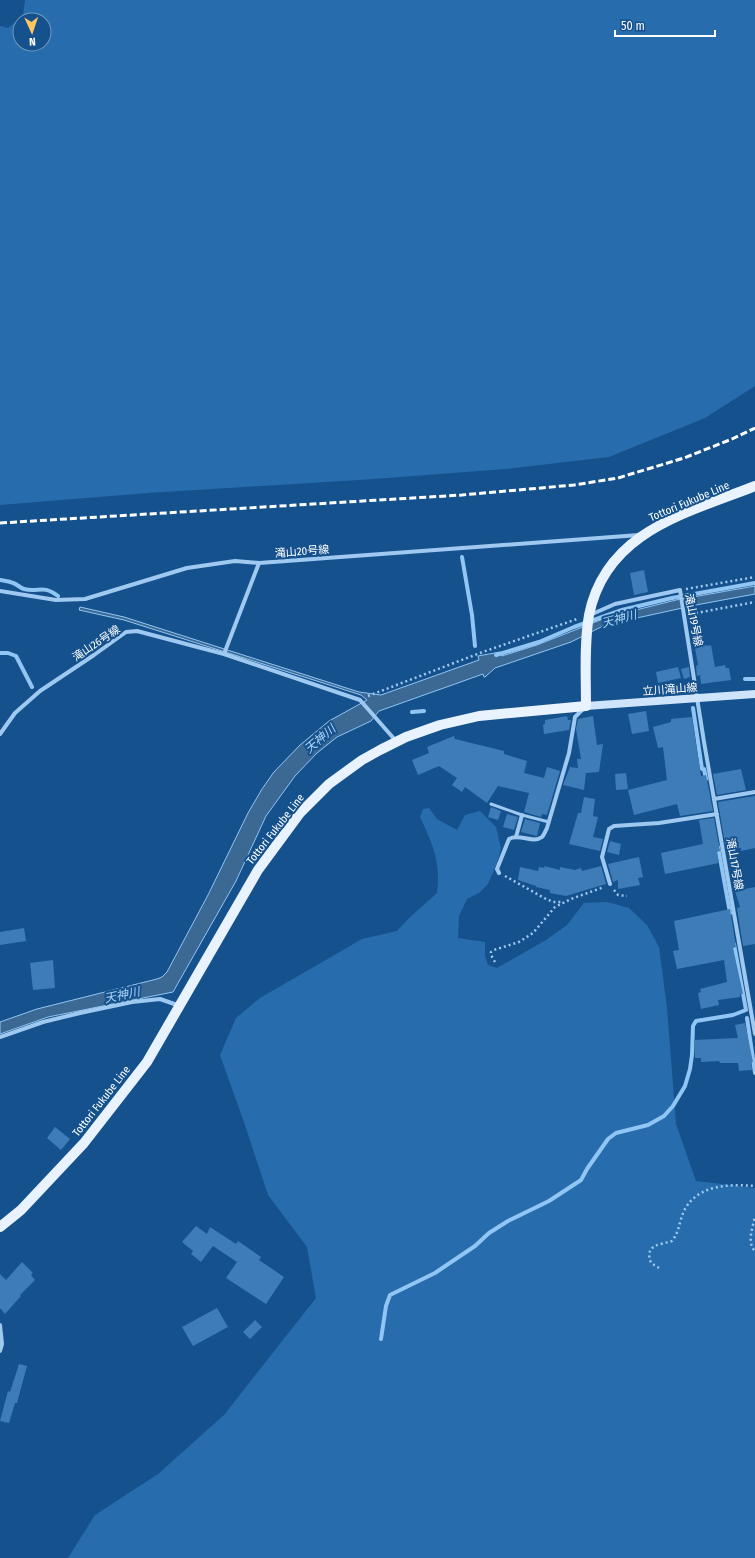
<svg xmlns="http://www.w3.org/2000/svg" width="755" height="1558" viewBox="0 0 755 1558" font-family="'Fira Sans Condensed','Noto Sans JP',sans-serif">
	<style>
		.green { fill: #276cac; fill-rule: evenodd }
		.water { fill: #3c6994; stroke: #91c5f3 }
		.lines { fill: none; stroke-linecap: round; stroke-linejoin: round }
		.stream { stroke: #91c5f3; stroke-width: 4 }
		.building { fill: #3d7cb6 }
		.path { stroke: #9fc9f0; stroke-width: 2.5; stroke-dasharray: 2 3; stroke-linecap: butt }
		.lane { stroke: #9fc9f0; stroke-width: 3 }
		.street { stroke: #9fc9f0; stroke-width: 4 }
		.secondary { stroke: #cde4fb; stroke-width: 8 }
		.primary { stroke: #e8f3ff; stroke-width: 10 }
		.rail { stroke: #fff; stroke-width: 3; stroke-dasharray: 7 3; stroke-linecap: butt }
		.labels { text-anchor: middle; stroke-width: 4; stroke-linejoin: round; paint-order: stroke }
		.street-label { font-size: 11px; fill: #fff; stroke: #15528d }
		.water-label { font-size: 12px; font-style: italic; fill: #abd3f7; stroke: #15528d }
	</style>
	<rect width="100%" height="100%" fill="#15528d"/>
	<!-- green -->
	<path class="green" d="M25,0H755V386L705,418L609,457L505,469L374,479L148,493L0,505V26L8,28L23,16ZM20,20H44V44H20Z
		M429,808L437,819L457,830L465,815L480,811L496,827L501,848L497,863L488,884L479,893L467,899L459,916L458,938L485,942V956L488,965L497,968L546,940L567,925L584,903L607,902L629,908L647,925L659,947L667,1008L676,1124L696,1181L755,1188V1558H68L95,1515L158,1474L224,1415L316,1298L307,1247L268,1195L245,1125L220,1055L236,1018L260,998L362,939L397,931L409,918L437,893C441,862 433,845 420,817L423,809Z"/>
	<!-- water -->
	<path class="water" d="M755,586V594L696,605L605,625L571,642L495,668L485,677H484L483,674L379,711L371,721L337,737L317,753L295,776L266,816L236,881L173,992L48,1017L0,1034V1022L37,1009L157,979L162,977L167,972L208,895L248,813L262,789L274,772L300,745L329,721L367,700L361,695L124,620L79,610L80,607L124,617L359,692L381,695L479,660L478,656L500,652L502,656L537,645L608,617L676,600Z"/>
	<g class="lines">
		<!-- stream -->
		<path class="stream" d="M462,557L472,615L475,646
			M0,580C4,581 9,581 13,583C17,584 20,588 24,589C39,593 42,584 58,596
			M0,653H8L16,656L32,687
			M496,655L539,642L574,627L622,610L672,598L755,583
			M745,679H755
			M693,708L702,769H704L706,779
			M412,712L424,711
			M718,847L730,913
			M747,1018L755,1073
			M381,1339L386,1306L390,1295L435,1273L475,1246L489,1233L508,1221L549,1201L581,1180L587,1169L608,1139L616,1133L648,1125L664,1116L673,1106L685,1086L690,1069L692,1055L693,1026L696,1021L733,1015L746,1010L734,944"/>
	</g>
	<!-- building -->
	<path class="building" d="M644,570L648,592L634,595L630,573Z
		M706,645L707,646L711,645L715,667L725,665L726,668H729L731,680L701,684L700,675L697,676L696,666L698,665L695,648Z
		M678,667L681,678L658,683L656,672Z
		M689,667L690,677L684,679L681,669Z
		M646,711L649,731L632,734L628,714Z
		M567,716L568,720H571L569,730L544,734L543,725L545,724V720Z
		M593,716L597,745L603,744L599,772L586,773L584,790L563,785L570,767L578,768L577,759H581L576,729L578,719Z
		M692,717L701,776L706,775L713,811L680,816L677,804L634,815L628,790L667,780L663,747L658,748L653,727L671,722V719Z
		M454,736L455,739L504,751V754L527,761L524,773L544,778L547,767L560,771L547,815L542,814L541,817L524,812L529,793L498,786L487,803L465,787L462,792L452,785L457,778L439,766L418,775L412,760L429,753L427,747Z
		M741,769L746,790L717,795L713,774Z
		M626,773L628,789L616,790L615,774Z
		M755,796V848L741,851V848L726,850L718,802Z
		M584,797L595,799L593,816L598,817L593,837L603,839L600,851L569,844L578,813H581Z
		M491,807L501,811L498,820L488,817Z
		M507,814L518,817L514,830L503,827Z
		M714,818L720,851L717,852L719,863L665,874L661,853L703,844L699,820Z
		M525,819L540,823L537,836L521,832Z
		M610,841L621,844L619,855L607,852Z
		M639,857L643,877L638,878L640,885L618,889V880L613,882L608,864Z
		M544,866L560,870V867L575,870L581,868L582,871L601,866L606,884L566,896L550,893V890L536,887V886L518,880L520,867L538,871L539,867L545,868Z
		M755,887V944L743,946L737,908L740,907L735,891Z
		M730,909L736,947L733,948L743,994H740V997L718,1000L719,1005L701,1009L698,993L701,992L700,989L727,982L724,960L677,969L673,951L679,950L674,921Z
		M24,928L26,941L0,945V932Z
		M53,960L55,988L33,990L30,963Z
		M745,1023L753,1062H751L752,1070L739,1071L738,1063H720L719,1061L701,1062V1058H695L694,1040L738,1038L735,1025Z
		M55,1127L70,1139L61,1150L47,1138Z
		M196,1226L207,1234L210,1227L236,1244L238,1241L261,1257L259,1260L284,1277L266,1304L226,1278L237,1262L213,1246L201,1262L191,1254L193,1251L182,1242Z
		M22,1262L33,1273L31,1275L35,1280L20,1295L21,1296L5,1314L0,1308V1274L6,1280Z
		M217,1308L228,1327L193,1346L182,1327Z
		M255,1320L262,1327L250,1339L243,1332Z
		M19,1364L27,1366L17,1403H15L9,1423L0,1421L8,1391L10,1392Z"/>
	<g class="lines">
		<!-- path -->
		<path class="path" d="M686,589L755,577
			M691,614L755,602
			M368,696L480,653L577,619
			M505,876L546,899L553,902H563
			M614,890L618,895L627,896
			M495,962L491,955V952L494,950L519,942L533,933L555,907L571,899L604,887
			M754,1250C747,1241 753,1227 755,1216
			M659,1268L651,1263C644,1244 660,1245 672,1241C680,1231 679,1220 685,1209C699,1184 731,1184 755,1186"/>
		<!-- lane -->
		<path class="lane" d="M491,804L522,815L549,822"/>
		<!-- street -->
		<path class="street" d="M0,591L56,600L85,599L187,568L235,561L259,563
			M590,615L615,604L680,590L704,742L755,1034
			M0,734L15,713L40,691L94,655L126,632L137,631L224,654
			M396,741L360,700L224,654L259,563L639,535
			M714,799L755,792
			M516,837L522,815
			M499,873L497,869L509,839C519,833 533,844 542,837C544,835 546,830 547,828L569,753L575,717L583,709
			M610,884L602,857L609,829L614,826L659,823L717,814
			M0,1037L43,1022L80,1013L132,1002L160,999L180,1006
			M0,1325L2,1344L0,1351"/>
		<!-- secondary -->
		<path class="secondary" d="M586,706L755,694"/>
		<!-- primary -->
		<path class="primary" d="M0,1227L21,1210L84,1143L147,1062L258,870L300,813L329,784L362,760L380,750L406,737L440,725L479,716L586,706C586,676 584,645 589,615C606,531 687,513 755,486"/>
		<!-- rail -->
		<path class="rail" d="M0,523L462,495L574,485L618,478L684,458L732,439L755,428"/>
	</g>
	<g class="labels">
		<!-- street labels -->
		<g class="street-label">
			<text transform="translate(689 501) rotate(-23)" y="4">Tottori Fukube Line</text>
			<text transform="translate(302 551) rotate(-4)" y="4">滝山20号線</text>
			<text transform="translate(694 620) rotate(79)" y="4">滝山19号線</text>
			<text transform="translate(96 643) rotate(-34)" y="4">滝山26号線</text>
			<text transform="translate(670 689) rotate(-4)" y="4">立川滝山線</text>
			<text transform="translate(275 829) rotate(-52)" y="4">Tottori Fukube Line</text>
			<text transform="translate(735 864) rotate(80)" y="4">滝山17号線</text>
			<text transform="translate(101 1101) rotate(-52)" y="4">Tottori Fukube Line</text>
		</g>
		<!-- water labels -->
		<g class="water-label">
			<text transform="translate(619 619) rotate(-15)" y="4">天神川</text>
			<text transform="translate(320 739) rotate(-41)" y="4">天神川</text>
			<text transform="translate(122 995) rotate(-12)" y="4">天神川</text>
		</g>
	</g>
	<!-- north arrow -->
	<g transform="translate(32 32) rotate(177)"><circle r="19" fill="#15528d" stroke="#7397bb"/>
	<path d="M0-3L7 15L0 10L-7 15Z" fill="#ffc55e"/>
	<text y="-6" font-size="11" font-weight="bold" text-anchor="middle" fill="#ffffff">N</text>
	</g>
	<!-- scale -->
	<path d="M615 30v6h100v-6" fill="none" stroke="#ffffff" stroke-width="2"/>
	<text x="621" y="30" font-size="12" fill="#ffffff" stroke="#15528d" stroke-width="3" paint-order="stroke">50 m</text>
</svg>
